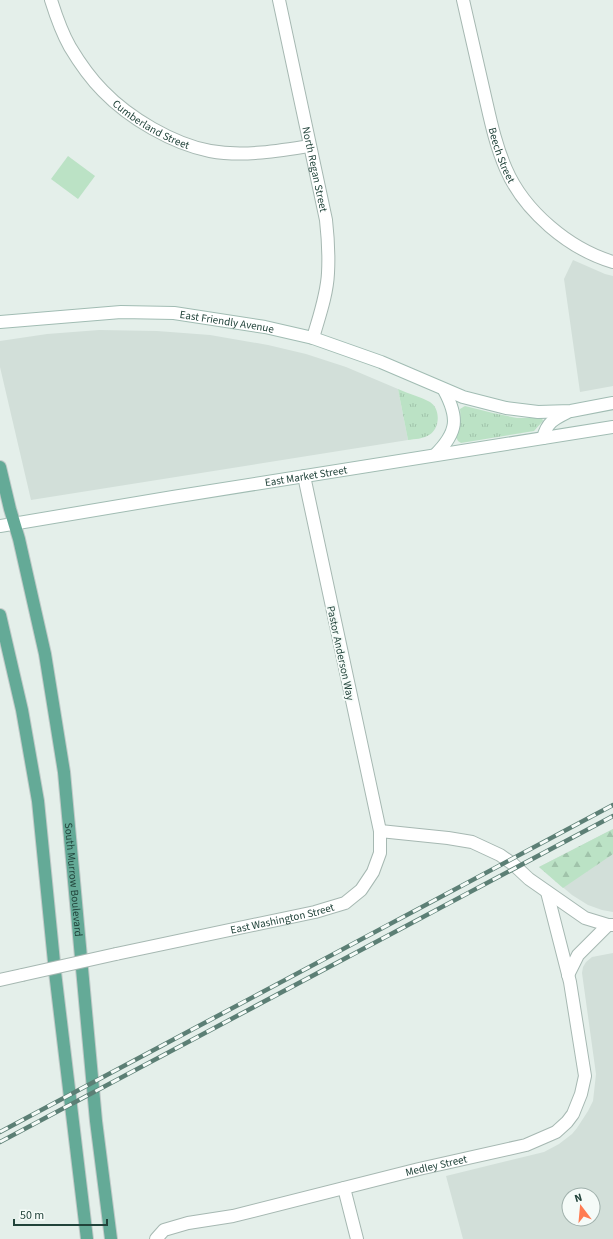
<svg xmlns="http://www.w3.org/2000/svg" width="613" height="1239" viewBox="0 0 613 1239" font-family="'Source Sans 3',sans-serif">
	<style>
		.built { fill: #d2dfd9; fill-rule: evenodd }
		.grass { fill: url(#grass-tufts) }
		.forest { fill: url(#forest-firs) }
		.green { fill: #bbe2c5 }
		.lines { fill: none; stroke-linecap: round; stroke-linejoin: round }
		.minor-casing { stroke: #a6b8b2; stroke-width: 14 }
		.tertiary-casing { stroke: #a6b8b2; stroke-width: 14 }
		.secondary-casing { stroke: #a1bcb3; stroke-width: 14 }
		.primary-casing { stroke: #c1cac8; stroke-width: 14 }
		.minor { stroke: #fff; stroke-width: 12 }
		.tertiary { stroke: #fff; stroke-width: 12 }
		.secondary { stroke: #fff; stroke-width: 12 }
		.primary { stroke: #64aa97; stroke-width: 12 }
		.rail-casing { stroke: #5c7f75; stroke-width: 4.5 }
		.rail { stroke: #f5fbf8; stroke-width: 3; stroke-dasharray: 9; stroke-linecap: butt }
		.tertiary-bridge-casing { stroke: #a6b8b2; stroke-width: 14; stroke-linecap: butt }
		.tertiary-bridge { stroke: #fff; stroke-width: 12 }
		.labels { text-anchor: middle; stroke-width: 3.5; stroke-linejoin: round; paint-order: stroke }
		.street-label { font-size: 11px; fill: #21433a; stroke: #f5fbf8 }
	</style>
	<defs>
		<pattern id="grass-tufts" width="24" height="20" patternUnits="userSpaceOnUse"><rect width="24" height="20" fill="#bbe2c5"/><path d="M3 7l-1-3M5 7V3M7 7l1-3M15 17l-1-3M17 17v-4M19 17l1-3" fill="none" stroke="#a0c3aa"/></pattern>
		<pattern id="forest-firs" width="22" height="20" patternUnits="userSpaceOnUse"><rect width="22" height="20" fill="#bbe2c5"/><path d="M5 1l3.5 6h-7zM16 11l3.5 6h-7z" fill="#a0c3aa"/></pattern>
	</defs>
	<rect width="100%" height="100%" fill="#e4efea"/>
	<!-- built -->
	<path class="built" d="M573,260L605,274L613,276V386L580,392L564,279Z
		M99,330L157,331L210,335L268,345L306,354L346,367L398,389L408,440L31,500L0,367V341L47,334Z
		M613,829V912L602,910L588,905L572,895L539,867Z
		M613,953V1239H463L446,1176L544,1152L559,1144L572,1134L577,1128L588,1111L593,1101L596,1074L582,973L583,967L586,962L592,957ZM569,1195H593V1219H569Z"/>
	<!-- grass -->
	<path class="grass" d="M398,389C409,394 421,397 430,402C441,409 440,429 429,435C423,439 415,439 408,440Z
		M465,406L493,413L517,418H542L543,421L534,431L461,443L458,441L456,437C460,428 461,420 460,409Z"/>
	<!-- forest -->
	<path class="forest" d="M613,829V854L563,888L539,867Z"/>
	<!-- green -->
	<path class="green" d="M68,156L95,176L78,199L51,179Z"/>
	<g class="lines">
		<defs>
			<g id="minor">
				<path id="s1" d="M51,0C56,16 62,33 70,47C79,62 91,79 103,91C129,118 173,144 210,151C243,157 277,151 309,146"/>
				<path id="s2" d="M279,0L326,220C328,238 329,255 328,273C327,295 319,317 313,338"/>
				<path id="s3" d="M463,0C470,31 477,62 484,92C490,118 495,144 506,169C524,211 569,249 613,262"/>
				<path d="M568,975L578,955L608,925"/>
				<path d="M344,1188L357,1239"/>
				<path id="s4" d="M156,1239L164,1230L188,1223L233,1216L419,1169L526,1145L556,1132L567,1122L573,1114L581,1094L585,1076L570,982L547,892"/>
			</g>
			<g id="tertiary">
				<path d="M380,831L448,838L472,842L500,855L513,864L529,879L585,918L608,925H613"/>
				<path id="s5" d="M116,954L315,912L345,903L361,890L373,872L380,853V831L304,476"/>
				<path d="M0,980L22,975"/>
			</g>
			<g id="secondary">
				<path id="s6" d="M0,322L121,312L174,313L265,327L313,338L381,362L463,397L506,408L538,412L571,411L613,403"/>
				<path d="M543,438C547,422 554,419 568,412"/>
				<path d="M435,455C458,432 459,418 444,390"/>
				<path id="s7" d="M0,526L173,497L613,427"/>
			</g>
			<g id="primary">
				<path id="s8" d="M0,467L10,509L19,539L45,654L64,772L96,1121L111,1239"/>
				<path d="M0,615L22,710L38,801L55,972L87,1239"/>
			</g>
		</defs>
		<!-- minor casing -->
		<use href="#minor" class="minor-casing"/>
		<!-- tertiary casing -->
		<use href="#tertiary" class="tertiary-casing"/>
		<!-- secondary casing -->
		<use href="#secondary" class="secondary-casing"/>
		<!-- primary casing -->
		<use href="#primary" class="primary-casing"/>
		<!-- minor -->
		<use href="#minor" class="minor"/>
		<!-- tertiary -->
		<use href="#tertiary" class="tertiary"/>
		<!-- secondary -->
		<use href="#secondary" class="secondary"/>
		<!-- primary -->
		<use href="#primary" class="primary"/>
		<defs>
			<path id="rail" d="M0,1132L613,805
				M0,1142L613,816"/>
		</defs>
		<!-- rail casing -->
		<use href="#rail" class="rail-casing"/>
		<!-- rail -->
		<use href="#rail" class="rail"/>
		<defs>
			<path id="tertiary-bridge" d="M22,975L116,954"/>
		</defs>
		<!-- tertiary-bridge casing -->
		<use href="#tertiary-bridge" class="tertiary-bridge-casing"/>
		<!-- tertiary-bridge -->
		<use href="#tertiary-bridge" class="tertiary-bridge"/>
	</g>
	<g class="labels">
		<!-- street labels -->
		<g class="street-label">
			<text dy="4" stroke="none"><textPath href="#s1" startOffset="165">Cumberland Street</textPath></text>
			<text dy="4" stroke="none"><textPath href="#s3" startOffset="160">Beech Street</textPath></text>
			<text dy="4" stroke="none"><textPath href="#s2" startOffset="173">North Regan Street</textPath></text>
			<text dy="4" stroke="none"><textPath href="#s6" startOffset="228">East Friendly Avenue</textPath></text>
			<text dy="4" stroke="none"><textPath href="#s7" startOffset="310">East Market Street</textPath></text>
			<text transform="translate(341 653) rotate(78)" y="4">Pastor Anderson Way</text>
			<text dy="4" stroke="none"><textPath href="#s8" startOffset="420">South Murrow Boulevard</textPath></text>
			<text dy="4" stroke="none"><textPath href="#s5" startOffset="170">East Washington Street</textPath></text>
			<text dy="4" stroke="none"><textPath href="#s4" startOffset="292">Medley Street</textPath></text>
		</g>
	</g>
	<!-- north arrow -->
	<g transform="translate(581 1207) rotate(344)"><circle r="19" fill="#f5fbf8" stroke="#a0b1ac"/>
	<path d="M0-3L7 15L0 10L-7 15Z" fill="#ff7c52"/>
	<text y="-6" font-size="11" font-weight="bold" text-anchor="middle" fill="#21433a">N</text>
	</g>
	<!-- scale -->
	<path d="M14 1219v6h93v-6" fill="none" stroke="#21433a" stroke-width="2"/>
	<text x="20" y="1219" font-size="12" fill="#21433a" stroke="#f5fbf8" stroke-width="3" paint-order="stroke">50 m</text>
</svg>
